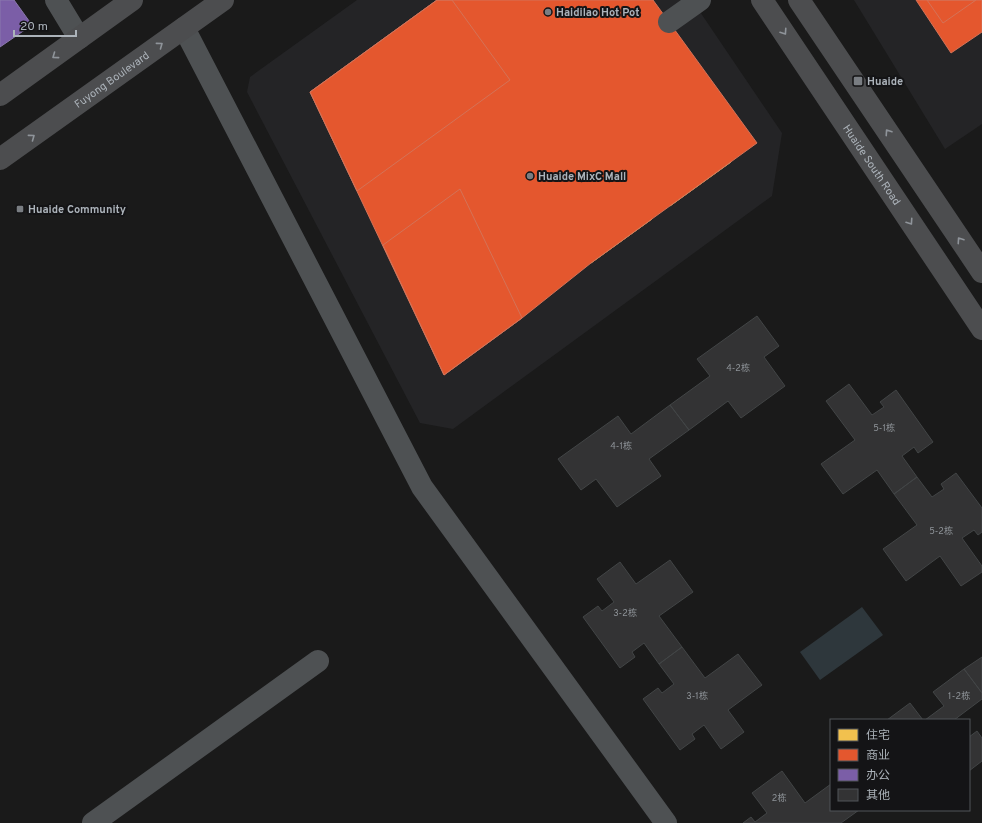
<svg xmlns="http://www.w3.org/2000/svg" width="982" height="823" viewBox="0 0 982 823" font-family="Overpass,'Noto Sans SC',sans-serif">
	<style>
		.built { fill: #242426 }
		.water { fill: #2e373c }
		.homes { fill: #f2c14e; stroke: #ddbd6e }
		.shops { fill: #e4572e; stroke: #d37358 }
		.offices { fill: #7b5ea7; stroke: #8a78ad }
		.building { fill: #333334; stroke: #424546 }
		.lines { fill: none; stroke-linecap: round; stroke-linejoin: round }
		.minor { stroke: #4e5153; stroke-width: 22 }
		.major { stroke: #4c4d4f; stroke-width: 22 }
		.oneway { stroke: #8f949a }
		.poi-dot { fill: #797d82; stroke: #141416; stroke-width: 1.5 }
		.labels { text-anchor: middle; stroke-width: 4; stroke-linejoin: round; paint-order: stroke }
		.number-label { font-size: 9px; fill: #8e9398 }
		.poi-label { font-size: 11px; font-weight: bold; fill: #acb3ba; stroke: #141416; text-anchor: start }
		.street-label { font-size: 11px; fill: #acb3ba; stroke: #141416 }
	</style>
	<rect width="100%" height="100%" fill="#1a1a1a"/>
	<!-- built -->
	<path class="built" d="M357,0H692L782,133L772,196L453,429L420,423L247,92L250,77Z
		M854,0H982V124L945,149Z"/>
	<!-- water -->
	<path class="water" d="M862,607L883,635L820,680L800,652Z"/>
	<!-- homes -->
	<path class="homes" d="M688,99L703,120L685,134L696,148L712,136L731,162L670,206L657,187L638,201L652,219L591,263L572,237L589,226L578,211L560,224L545,203L607,158L630,189L648,176L625,145Z"/>
	<!-- shops -->
	<path class="shops" d="M437,0H653L757,143L591,263L522,318L444,375L310,92Z
		M437,0H452L510,80L357,191L310,92Z
		M916,0H982V32L951,53Z
		M927,0H976L943,23Z
		M460,189L522,318L444,375L383,245Z"/>
	<!-- offices -->
	<path class="offices" d="M0,0H14L32,25L0,47Z"/>
	<!-- building -->
	<path class="building" d="M757,316L779,346L764,357L785,386L741,418L728,401L689,430L670,405L710,376L697,359Z
		M849,384L872,415L884,407L880,402L896,390L933,442L918,453L914,447L902,456L917,477L894,494L877,470L843,494L821,464L855,440L826,401Z
		M670,405L689,430L649,459L661,476L617,507L596,479L581,490L558,459L618,416L631,434Z
		M956,473L982,508V532L978,535L974,530L962,538L982,566V572L961,586L940,556L906,581L883,549L917,525L894,494L917,477L932,497L944,489L941,484Z
		M670,560L693,592L659,616L682,647L659,664L644,643L632,652L635,657L620,668L583,617L598,606L602,611L614,602L597,579L620,562L636,584Z
		M682,647L705,678L738,654L762,685L728,710L744,732L721,749L704,725L692,734L695,739L680,750L643,699L658,688L662,693L674,684L659,664Z
		M982,657V693L964,669Z
		M964,669L982,693V699L954,720H925L944,706L933,692Z
		M910,703L923,720H887Z
		M977,731L982,738V761L969,771V737Z
		M782,771L805,803L831,784V810H859L841,823H743L751,817L755,822L767,813L752,793Z"/>
	<g class="lines">
		<!-- minor -->
		<path class="minor" d="M56,0L79,38
			M669,22L700,0
			M184,28L422,487L666,823
			M93,823L318,661"/>
		<!-- major -->
		<g class="major">
			<path id="s1" d="M762,0L982,329"/>
			<path d="M799,0L982,272"/>
			<path d="M0,95L132,0"/>
			<path id="s2" d="M0,159L223,0"/>
		</g>
	</g>
	<!-- one-way arrows -->
	<defs><path id="oneway-chevron" d="M-2-3.5L2.5 0L-2 3.5" fill="none" stroke-width="1.6" stroke-linecap="round" stroke-linejoin="round"/></defs>
	<g class="oneway">
		<use href="#oneway-chevron" transform="translate(784 32) rotate(56)"/>
		<use href="#oneway-chevron" transform="translate(160 45) rotate(-36)"/>
		<use href="#oneway-chevron" transform="translate(55 56) rotate(144)"/>
		<use href="#oneway-chevron" transform="translate(888 132) rotate(-124)"/>
		<use href="#oneway-chevron" transform="translate(32 137) rotate(-36)"/>
		<use href="#oneway-chevron" transform="translate(910 222) rotate(56)"/>
		<use href="#oneway-chevron" transform="translate(960 240) rotate(-124)"/>
	</g>
	<!-- markers -->
	<g class="poi-dot">
		<circle cx="548" cy="12" r="4"/>
		<rect x="853" y="76" width="10" height="10" rx="2"/>
		<circle cx="530" cy="176" r="4"/>
		<rect x="16" y="205" width="8" height="8" rx="2"/>
	</g>
	<g class="labels">
		<!-- number labels -->
		<g class="number-label">
			<text x="738" y="371">4-2栋</text>
			<text x="884" y="431">5-1栋</text>
			<text x="621" y="449">4-1栋</text>
			<text x="941" y="534">5-2栋</text>
			<text x="625" y="616">3-2栋</text>
			<text x="697" y="699">3-1栋</text>
			<text x="959" y="699">1-2栋</text>
			<text x="779" y="801">2栋</text>
		</g>
		<!-- poi labels -->
		<g class="poi-label">
			<text x="556" y="16">Haidilao Hot Pot</text>
			<text x="867" y="85">Huaide</text>
			<text x="538" y="180">Huaide MixC Mall</text>
			<text x="28" y="213">Huaide Community</text>
		</g>
		<!-- street labels -->
		<g class="street-label">
			<text dy="4" stroke="none"><textPath href="#s2" startOffset="137">Fuyong Boulevard</textPath></text>
			<text dy="4" stroke="none"><textPath href="#s1" startOffset="198">Huaide South Road</textPath></text>
		</g>
	</g>
	<!-- legend -->
	<rect x="830" y="719" width="140" height="92" fill="#141416" stroke="#515458"/>
	<rect x="838" y="729" width="20" height="12" fill="#f2c14e" stroke="#515458"/>
	<text x="866" y="739" font-size="12" fill="#acb3ba">住宅</text>
	<rect x="838" y="749" width="20" height="12" fill="#e4572e" stroke="#515458"/>
	<text x="866" y="759" font-size="12" fill="#acb3ba">商业</text>
	<rect x="838" y="769" width="20" height="12" fill="#7b5ea7" stroke="#515458"/>
	<text x="866" y="779" font-size="12" fill="#acb3ba">办公</text>
	<rect x="838" y="789" width="20" height="12" fill="#333334" stroke="#515458"/>
	<text x="866" y="799" font-size="12" fill="#acb3ba">其他</text>
	<!-- scale -->
	<path d="M14 30v6h62v-6" fill="none" stroke="#acb3ba" stroke-width="2"/>
	<text x="20" y="30" font-size="12" fill="#acb3ba" stroke="#141416" stroke-width="3" paint-order="stroke">20 m</text>
</svg>
